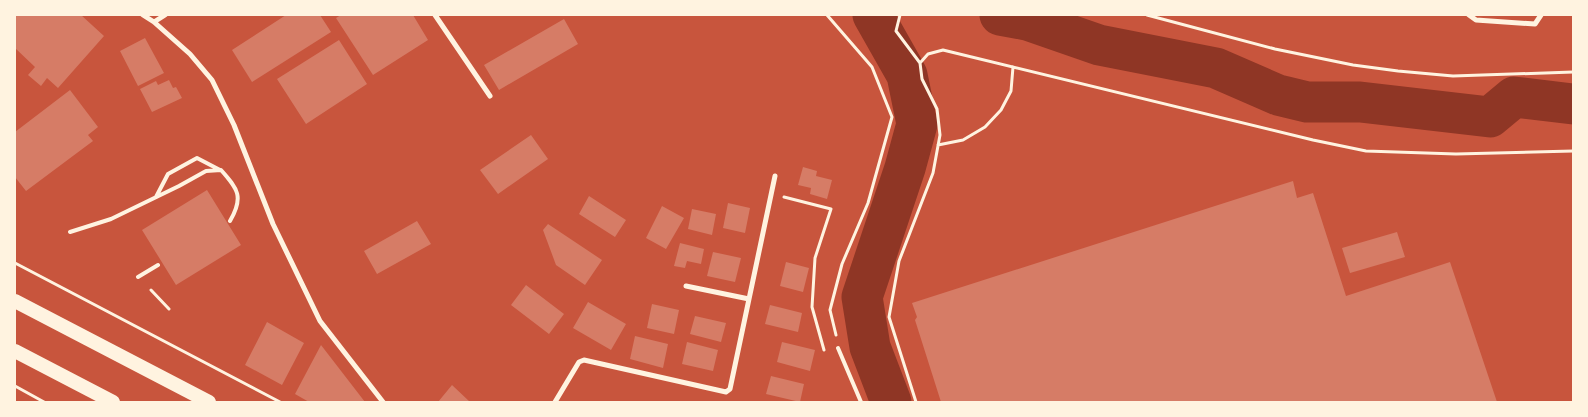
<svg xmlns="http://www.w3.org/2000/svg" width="1588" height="417" viewBox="0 0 1588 417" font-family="'Noto Serif',serif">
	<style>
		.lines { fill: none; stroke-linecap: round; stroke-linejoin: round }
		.river { stroke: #8f3625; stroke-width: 41 }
		.building { fill: #d67c66 }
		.path { stroke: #fff3e0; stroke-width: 3 }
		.service { stroke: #fff3e0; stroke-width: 4 }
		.minor { stroke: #fff3e0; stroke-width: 5 }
		.trunk { stroke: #fff3e0; stroke-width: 14 }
	</style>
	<rect width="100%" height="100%" fill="#c8553d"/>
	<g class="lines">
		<!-- river -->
		<path class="river" d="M873,15L907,75L917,124L905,168L862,297L870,347L891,402
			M1000,15L1027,20L1099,45L1216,68L1278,95L1307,102H1360L1490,117L1514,97L1573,104"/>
	</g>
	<!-- building -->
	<path class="building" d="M15,15H81L104,36L58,88L47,78L41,86L28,75L35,67L15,48Z
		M286,15H320L331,32L252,82L232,50Z
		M341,15H413L428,40L373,75L336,18Z
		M564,19L578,44L499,90L484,65Z
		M145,38L164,73L138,86L120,51Z
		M339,40L367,84L306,124L277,79Z
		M169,80L173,88L176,87L182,98L152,112L140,89L156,81L158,85Z
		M70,90L98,127L88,135L93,141L26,191L15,177V132Z
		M531,135L548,159L498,194L480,170Z
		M803,167L817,171L816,176L832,180L827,199L810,194L811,188L798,185Z
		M1293,181L1297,198L1313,193L1346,296L1450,262L1497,402H941L915,320L917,317L912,303Z
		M207,190L241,245L176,285L142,230Z
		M589,196L626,220L615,237L579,214Z
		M728,203L750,208L745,233L723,228Z
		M662,206L684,218L666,249L646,238Z
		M692,209L716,214L712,235L688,229Z
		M417,221L431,244L377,274L364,251Z
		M548,224L602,260L585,285L556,265L543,230Z
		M1397,232L1405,257L1350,273L1342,248Z
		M680,243L704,249L701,264L687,261L685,268L674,266Z
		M713,252L741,258L735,282L707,276Z
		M786,262L809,268L803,292L780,286Z
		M526,285L564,314L549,334L511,305Z
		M588,302L626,324L611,350L573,328Z
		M652,304L679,310L674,334L647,328Z
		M770,305L802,313L798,332L765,324Z
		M695,316L726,323L721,342L690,334Z
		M267,322L304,343L282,385L245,365Z
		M635,336L668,344L663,368L630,359Z
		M687,342L718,350L713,371L682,364Z
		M782,342L815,350L810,371L777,362Z
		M321,345L365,402H309L295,394Z
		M771,376L804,384L800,402L766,394Z
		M452,385L470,402H438Z"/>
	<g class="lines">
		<!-- path -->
		<path class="path" d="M827,15L872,67L892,117L868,203L842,264L830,310L836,335
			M900,15L896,31L920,63
			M1147,15L1275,49L1353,65L1398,71L1453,76L1573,72
			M938,145L963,140L985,127L1001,110L1011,91L1013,67
			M784,197L831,209L815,258L812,307L824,350
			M15,263L280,402
			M151,290L169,309
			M15,386L44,402
			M916,402L889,317L899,261L933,173L940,135L937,109L922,79L920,63L928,54L943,50L1313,140L1366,151L1456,154L1573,151"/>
		<!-- service -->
		<path class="service" d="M156,197L168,174L197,158L220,170
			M70,232L111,219L179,186L206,171L221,170C238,189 244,197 230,221
			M138,277L158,265
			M838,348L861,402"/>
		<!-- minor -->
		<path class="minor" d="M143,15L154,22L190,54L212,80L234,125L273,224L320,321L383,402
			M435,15L490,96
			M1469,15L1476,20L1535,24L1541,15
			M154,22L165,15
			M686,286L749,299
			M555,402L579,362L584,360L726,392L730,389L775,176"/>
		<!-- trunk -->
		<path class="trunk" d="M15,301L209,402
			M15,351L113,402"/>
	</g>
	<!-- border -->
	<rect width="1588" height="417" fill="none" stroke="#fff3e0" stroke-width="32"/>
</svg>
